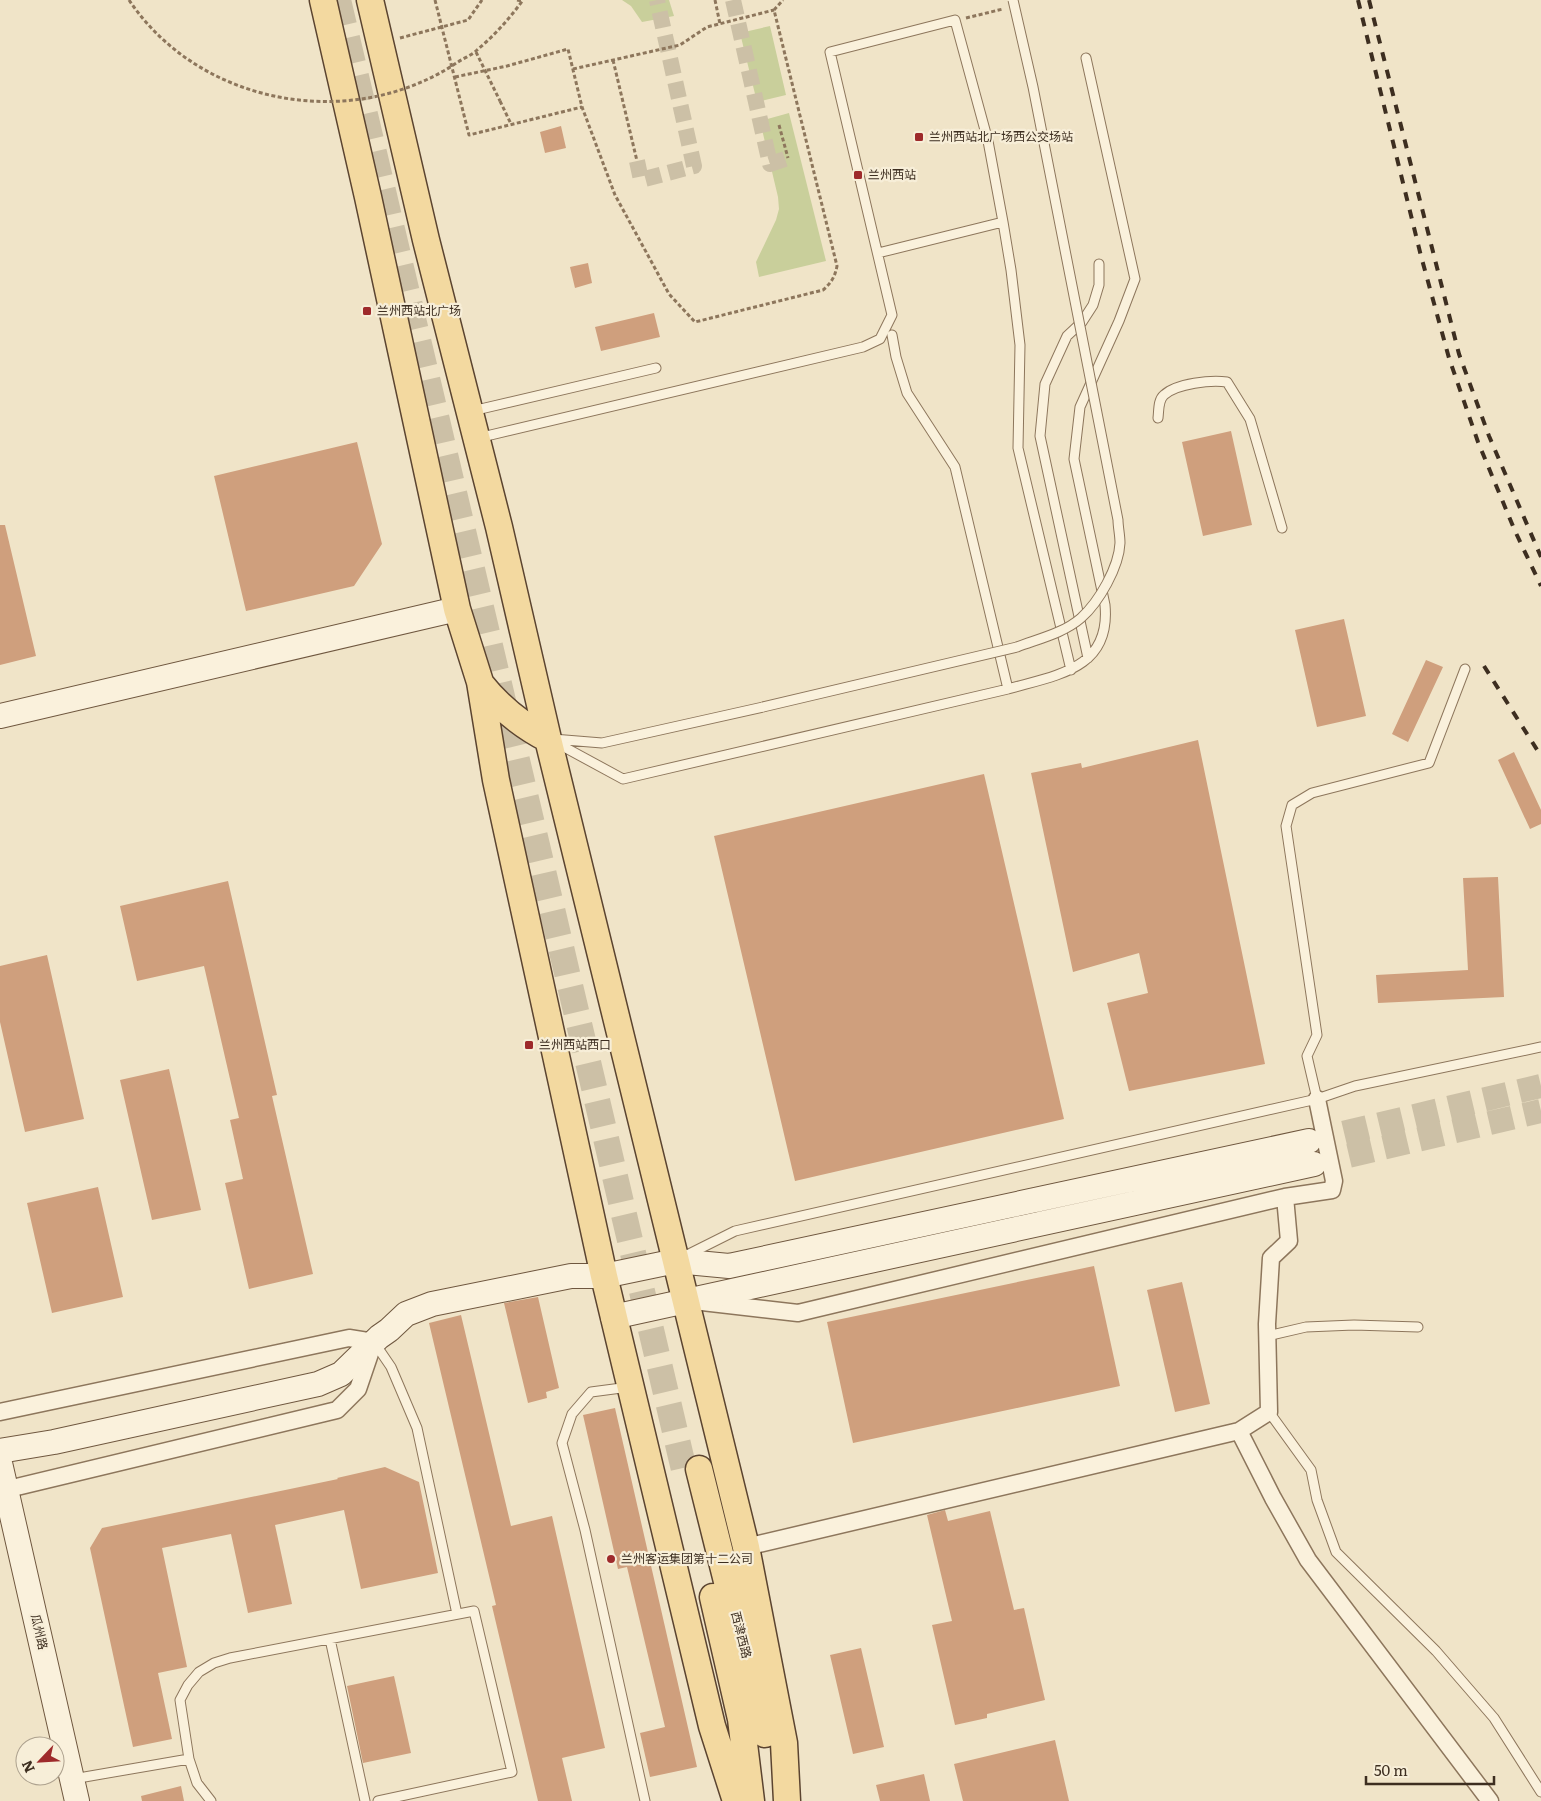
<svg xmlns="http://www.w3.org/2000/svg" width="1541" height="1801" viewBox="0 0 1541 1801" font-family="Literata,'Noto Sans SC',serif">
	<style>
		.green { fill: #c9cf9b }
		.building { fill: #cf9f7d }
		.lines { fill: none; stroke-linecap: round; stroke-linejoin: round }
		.street-tunnel { stroke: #ccc0a6; stroke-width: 16; stroke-dasharray: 16 8; stroke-linecap: butt }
		.secondary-tunnel { stroke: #ccc0a6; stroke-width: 24; stroke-dasharray: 24 12; stroke-linecap: butt }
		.primary-tunnel { stroke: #ccc0a6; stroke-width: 26; stroke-dasharray: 26 13; stroke-linecap: butt }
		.lane-casing { stroke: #8d765c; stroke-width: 11 }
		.street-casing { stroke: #8d765c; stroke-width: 19 }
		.secondary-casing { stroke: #6f573f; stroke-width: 26 }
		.primary-casing { stroke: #5b4430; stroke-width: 29 }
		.path { stroke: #8d765c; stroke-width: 3; stroke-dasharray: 4 2.5; stroke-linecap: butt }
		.lane { stroke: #faf1dc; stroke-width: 9 }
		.street { stroke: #faf1dc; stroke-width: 16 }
		.secondary { stroke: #faf1dc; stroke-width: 24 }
		.primary { stroke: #f3d9a0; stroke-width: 26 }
		.rail { stroke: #3d2e20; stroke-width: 4; stroke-dasharray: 9 9; stroke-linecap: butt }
		.lane-bridge-casing { stroke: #8d765c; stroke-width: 11; stroke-linecap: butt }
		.path-bridge { stroke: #8d765c; stroke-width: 3; stroke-dasharray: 4 2.5; stroke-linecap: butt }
		.lane-bridge { stroke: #faf1dc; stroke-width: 9 }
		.poi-dot { fill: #9e2a2b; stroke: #f7eed8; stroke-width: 2 }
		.labels { text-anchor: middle; stroke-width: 4.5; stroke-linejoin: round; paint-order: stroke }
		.poi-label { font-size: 12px; fill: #3d2e20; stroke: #f7eed8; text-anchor: start }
		.street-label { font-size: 12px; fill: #3d2e20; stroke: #f7eed8 }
	</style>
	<rect width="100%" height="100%" fill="#f0e4c8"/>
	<!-- green -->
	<path class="green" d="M622,0H669L674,16L642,22L631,6Z
		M770,26L786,95L757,102L740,33Z
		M789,113L826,261L759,277L756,262L776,220L779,209L778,197L760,121Z"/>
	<!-- building -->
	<path class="building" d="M561,126L566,148L545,153L540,132Z
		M588,263L592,283L575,288L570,267Z
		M654,313L660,337L601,351L595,327Z
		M1231,431L1252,525L1203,536L1182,442Z
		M357,442L382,544L354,586L246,611L214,476Z
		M0,525H5L36,656L0,665Z
		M1344,619L1366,716L1317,727L1295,630Z
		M1426,660L1443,667L1408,742L1392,734Z
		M1198,740L1265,1064L1129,1091L1107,1003L1148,993L1139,953L1073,972L1031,773L1081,763L1082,768Z
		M1514,752L1541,810V824L1530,829L1498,760Z
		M984,774L1064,1119L795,1181L714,836Z
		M1498,877L1504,997L1378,1003L1376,975L1468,970L1463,878Z
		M228,881L277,1095L272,1096L313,1274L249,1289L225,1183L243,1179L230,1120L239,1118L204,966L137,981L120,906Z
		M47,955L84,1119L25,1132L0,1022V966Z
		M169,1069L201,1210L152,1220L120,1080Z
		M98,1187L123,1297L52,1313L27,1203Z
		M1094,1266L1120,1386L853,1443L827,1322Z
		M1182,1282L1210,1404L1175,1412L1147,1290Z
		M538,1297L559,1388L546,1392L547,1398L528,1403L504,1303Z
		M461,1315L511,1526L552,1516L605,1748L562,1758L572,1801H538L492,1606L496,1605L429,1323Z
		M615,1408L697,1767L650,1777L640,1733L665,1727L627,1567L618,1569L583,1415Z
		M385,1467L419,1482L438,1573L361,1589L344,1510L275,1525L292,1604L248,1613L231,1534L162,1548L187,1667L158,1673L172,1739L133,1747L90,1548L102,1528L338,1479L337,1478Z
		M945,1510L948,1521L990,1511L1014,1610L1024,1608L1045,1700L987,1714V1718L955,1725L932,1625L952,1621L927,1515Z
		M861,1648L884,1747L853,1754L830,1655Z
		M394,1676L411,1753L363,1763L347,1686Z
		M1055,1740L1069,1801H963L954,1764Z
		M924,1774L930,1801H880L876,1785Z
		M181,1786L184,1801H142L141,1796Z"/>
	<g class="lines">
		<!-- street-tunnel -->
		<path class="street-tunnel" d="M733,0L770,164L788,158
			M637,161L641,180L694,166L657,0"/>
		<!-- secondary-tunnel -->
		<path class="secondary-tunnel" d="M1309,1141L1541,1086
			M1314,1164L1541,1111"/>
		<!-- primary-tunnel -->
		<path class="primary-tunnel" d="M338,0L685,1474"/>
		<defs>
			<path id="lane" d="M1003,222L1011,270L1020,345L1018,448L1071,670
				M892,335L896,357L907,393L955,467L1008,689
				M472,411L656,368
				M1158,418C1159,410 1158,400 1164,395C1177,383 1211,380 1227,382L1250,419L1282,528
				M478,438L863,347L880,339L892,315L830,52L955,20L988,141L1003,222L878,253
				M1088,658L1040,436L1045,384L1067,336L1082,322L1093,305L1099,285V264
				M553,739L602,743L763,707
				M553,741L623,779L1008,689C1057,675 1111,669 1105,605L1074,459L1080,407L1119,321L1135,279L1086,58
				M1317,1099L1307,1056L1317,1035L1286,826L1292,805L1312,793L1429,763L1465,669
				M685,1256L735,1231L1317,1099L1355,1086L1541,1047
				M1267,1336L1306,1327L1354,1325L1418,1327
				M374,1342L391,1367L417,1428L457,1614
				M629,1387L591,1392L572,1414L562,1443L585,1530L645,1801
				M1269,1412L1311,1470L1317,1500L1336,1552L1436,1651L1494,1718L1541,1792
				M330,1639L365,1801
				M73,1779L189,1759
				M211,1801L197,1783L189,1759L180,1700L188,1685L199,1672L214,1663L230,1658L474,1611L512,1772L378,1801"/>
			<path id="street" d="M702,1302L798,1313L1285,1197L1332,1190L1334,1181L1317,1099
				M0,1412L349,1338L374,1342L358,1389L337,1410L0,1491
				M1239,1431L1273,1498L1308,1560L1490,1801
				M746,1547L1239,1431L1269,1412L1267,1324L1271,1258L1289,1241L1285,1197"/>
			<path id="secondary" d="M0,716L457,609
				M613,1317L1314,1164
				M0,1451L54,1442L318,1384L341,1374L379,1337L389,1330L406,1314L432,1304L571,1276H604L676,1261L729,1266L1309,1141
				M0,1463L77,1801"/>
			<path id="primary" d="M323,0L368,197L457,609L480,682L496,780L604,1276L712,1726L736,1801
				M370,0L426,240L499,527L548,739L746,1547L784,1743L787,1801
				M480,683C499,707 521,725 548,739
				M699,1469L765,1734
				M713,1597L741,1719L751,1801"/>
		</defs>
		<!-- lane casing -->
		<use href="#lane" class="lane-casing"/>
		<!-- street casing -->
		<use href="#street" class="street-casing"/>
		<!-- secondary casing -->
		<use href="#secondary" class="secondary-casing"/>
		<!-- primary casing -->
		<use href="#primary" class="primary-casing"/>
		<!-- path -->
		<path class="path" d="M435,0L469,135L582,107
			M517,0L522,1
			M715,0L720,24
			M966,18L1003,9
			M400,38L468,20L482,0
			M613,60L637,161
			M573,69L680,45L707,27L774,10
			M455,77L507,66L568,49L582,107L615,195L669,294L695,322L823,290C831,283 835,277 837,266L774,10L783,0
			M500,101L511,124
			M779,125L788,158"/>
		<!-- lane -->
		<use href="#lane" class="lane"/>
		<!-- street -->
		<use href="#street" class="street"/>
		<!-- secondary -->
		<use href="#secondary" class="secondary"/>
		<!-- primary -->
		<use href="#primary" class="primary"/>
		<!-- rail -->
		<path class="rail" d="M1358,0L1421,256L1449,358L1478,442L1515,531L1541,586
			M1369,0L1459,354L1489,436L1541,557
			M1484,666L1541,756"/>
		<defs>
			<path id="lane-bridge" d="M763,707L1017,647C1038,639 1064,633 1081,618C1099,602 1119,567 1120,543C1120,535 1118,527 1118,520L1033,87L1013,0"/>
		</defs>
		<!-- lane-bridge casing -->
		<use href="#lane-bridge" class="lane-bridge-casing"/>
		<!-- path-bridge -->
		<path class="path-bridge" d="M129,0C200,106 353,133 458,62C464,58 472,55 477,50C494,36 510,18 523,0
			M476,52L500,101"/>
		<!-- lane-bridge -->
		<use href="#lane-bridge" class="lane-bridge"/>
	</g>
	<!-- markers -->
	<g class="poi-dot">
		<rect x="914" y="132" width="10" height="10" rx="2.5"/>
		<rect x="853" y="170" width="10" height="10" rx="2.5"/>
		<rect x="362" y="306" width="10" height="10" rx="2.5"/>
		<rect x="524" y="1040" width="10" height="10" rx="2.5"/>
		<circle cx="611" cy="1559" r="5"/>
	</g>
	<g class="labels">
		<!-- poi labels -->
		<g class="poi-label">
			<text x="929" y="141">兰州西站北广场西公交场站</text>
			<text x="868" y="179">兰州西站</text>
			<text x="377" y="315">兰州西站北广场</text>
			<text x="539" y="1049">兰州西站西口</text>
			<text x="621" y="1563">兰州客运集团第十二公司</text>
		</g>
		<!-- street labels -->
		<g class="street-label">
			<text transform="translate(39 1632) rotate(77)" y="4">瓜州路</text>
			<text transform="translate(741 1635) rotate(76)" y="4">西津西路</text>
		</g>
	</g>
	<!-- north arrow -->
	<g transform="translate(40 1761) rotate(245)"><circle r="24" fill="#f7eed8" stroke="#ada18e"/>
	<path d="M0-4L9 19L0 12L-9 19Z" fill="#9e2a2b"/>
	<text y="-8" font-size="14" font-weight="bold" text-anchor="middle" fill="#3d2e20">N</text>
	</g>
	<!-- scale -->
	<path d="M1366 1776v8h128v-8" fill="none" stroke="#3d2e20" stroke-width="2.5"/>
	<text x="1374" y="1776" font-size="15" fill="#3d2e20" stroke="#f7eed8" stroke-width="4" paint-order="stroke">50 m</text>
</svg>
